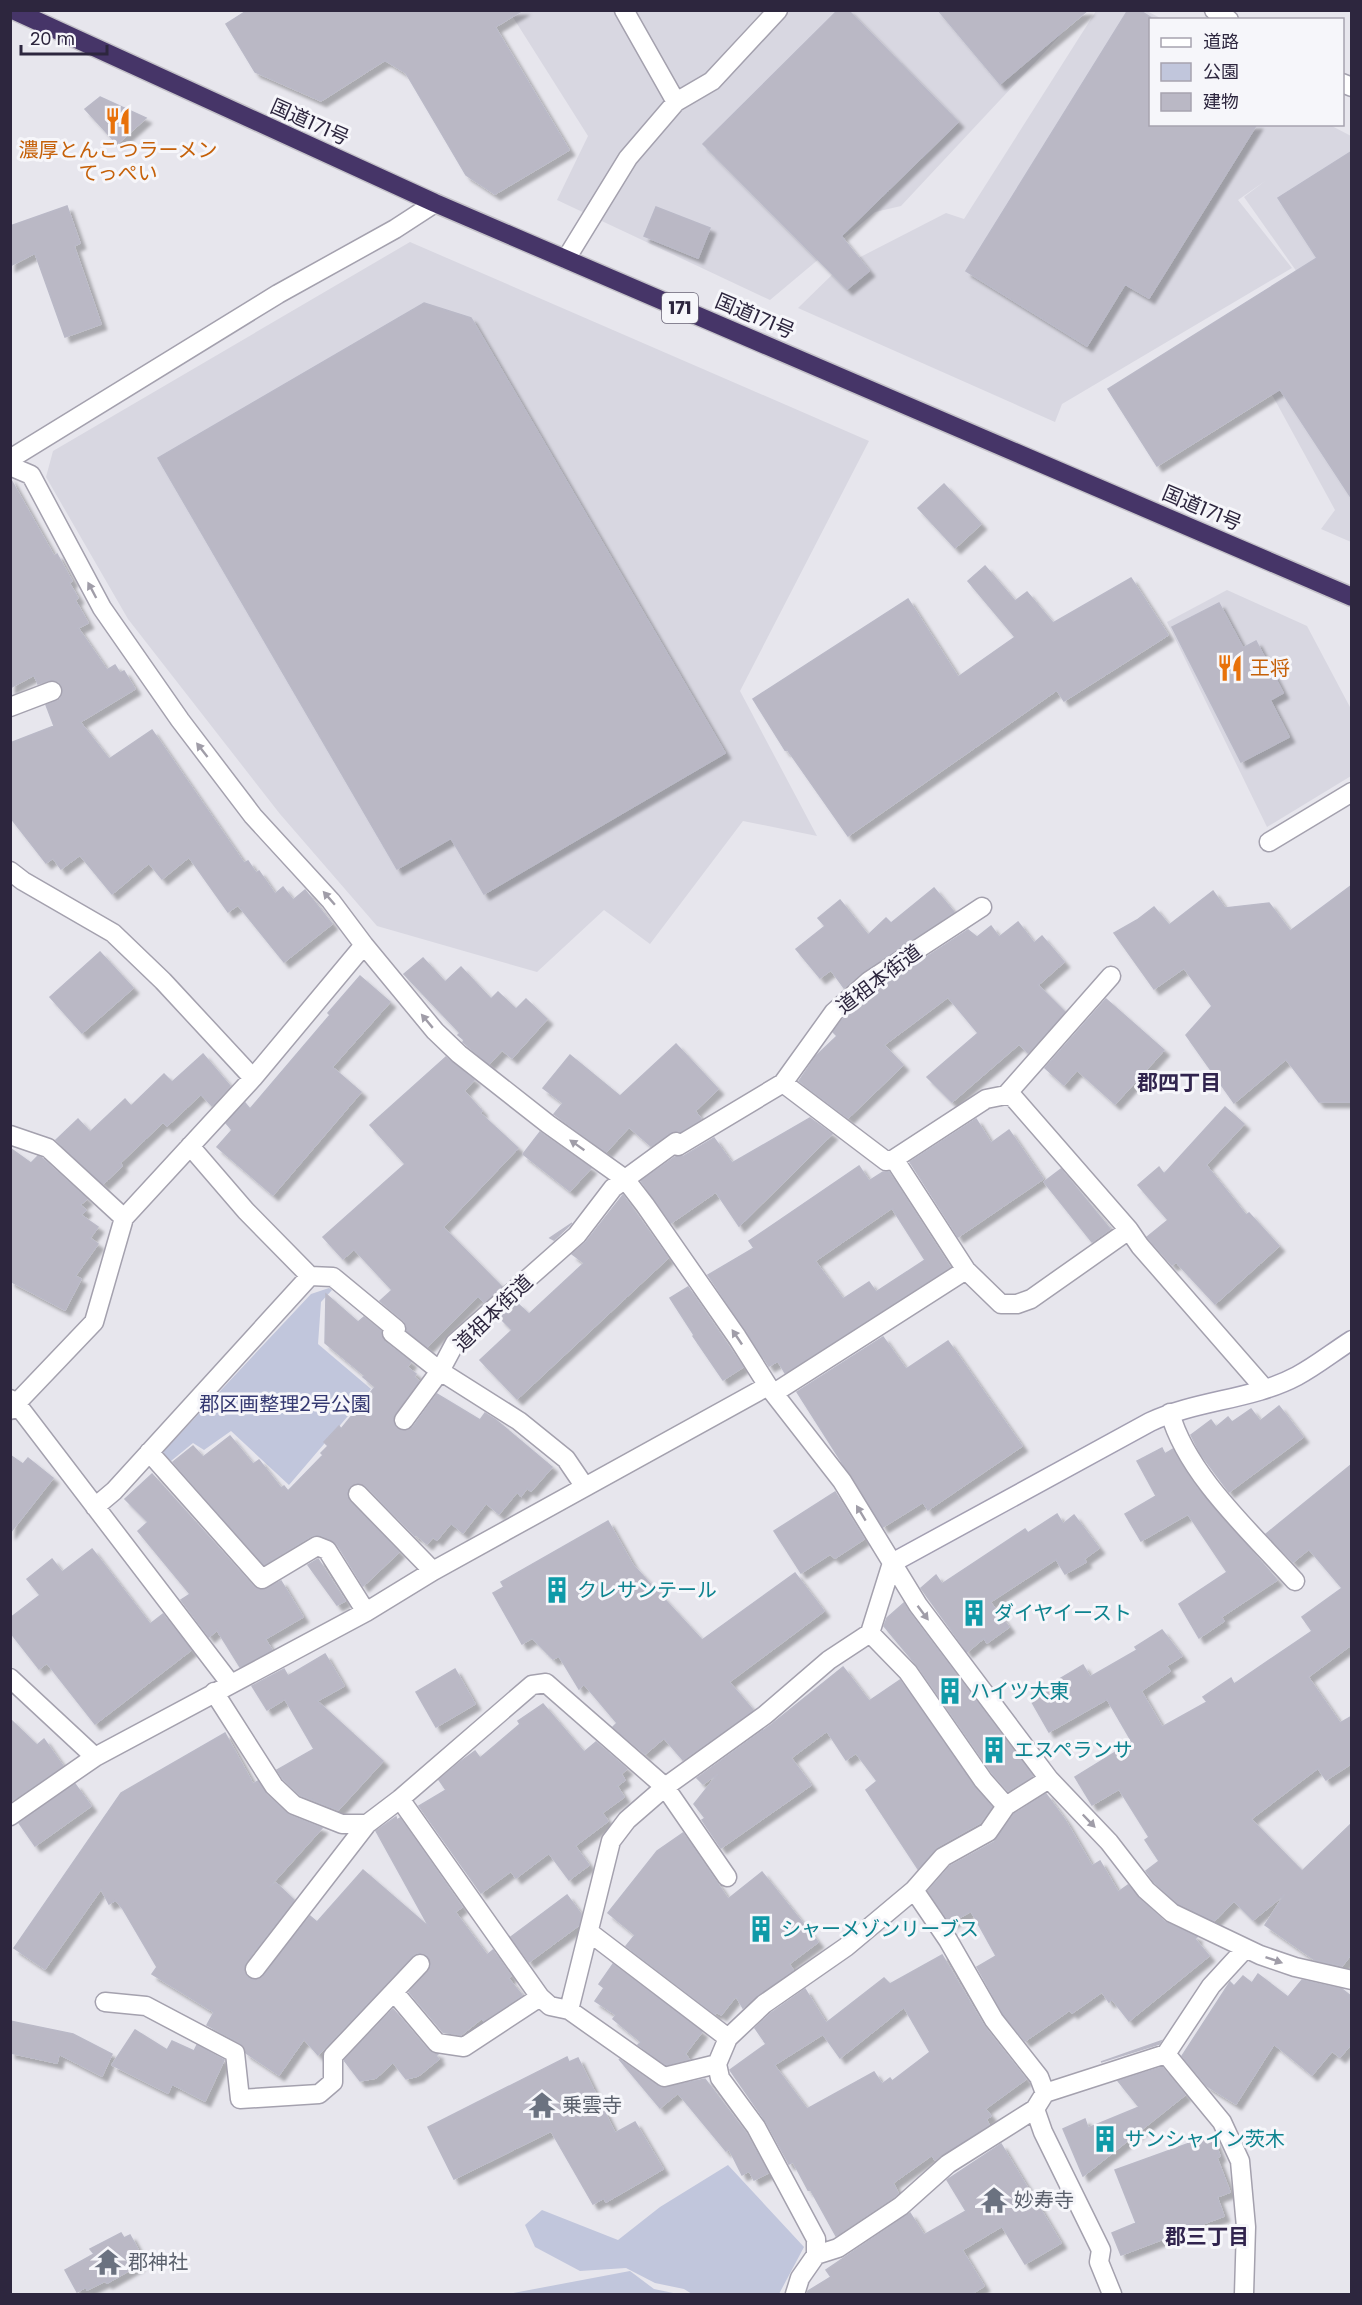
<svg xmlns="http://www.w3.org/2000/svg" width="1362" height="2305" viewBox="0 0 1362 2305" font-family="Poppins,'Noto Sans JP',sans-serif">
	<style>
		.built { fill: #d8d7e1 }
		.green { fill: #c1c6dc }
		.building { fill: #bab8c5; stroke: #bab9c7; stroke-width: 1.5; fill-rule: evenodd; filter: url(#shadow) }
		.lines { fill: none; stroke-linecap: round; stroke-linejoin: round }
		.street-casing { stroke: #a4a1ae; stroke-width: 21 }
		.secondary-casing { stroke: #a39fb2; stroke-width: 21 }
		.highway-casing { stroke: #c4c2c9; stroke-width: 21 }
		.street { stroke: #fff; stroke-width: 18 }
		.secondary { stroke: #fff; stroke-width: 18 }
		.highway { stroke: #463568; stroke-width: 18 }
		.oneway { fill: #a09da8 }
		.labels { text-anchor: middle; stroke-width: 6; stroke-linejoin: round; paint-order: stroke }
		.shield { fill: #f6f6fa; stroke: #696476; stroke-width: 1.5 }
		.shield-label { font-size: 18px; font-weight: bold; fill: #2d263e }
		.street-label { font-size: 20px; fill: #2d263e; stroke: #f6f6fa }
		.food-label { font-size: 20px; fill: #c56008; stroke: #f6f6fa }
		.park-label { font-size: 20px; fill: #343871; stroke: #f6f6fa }
		.culture-label { font-size: 20px; fill: #0d838f; stroke: #f6f6fa; text-anchor: start }
		.worship-label { font-size: 20px; fill: #5b616d; stroke: #f6f6fa; text-anchor: start }
		.neighbourhood-label { font-size: 21px; font-weight: bold; fill: #31244e; stroke: #f6f6fa }
	</style>
	<defs>
		<filter id="shadow"><feDropShadow dx="5.5" dy="5.5" stdDeviation="1.5" flood-color="#0004"/></filter>
	</defs>
	<rect width="100%" height="100%" fill="#e7e6ed"/>
	<!-- built -->
	<path class="built" d="M509,11H1083L901,206L875,212L770,300L557,200L588,136Z
		M1096,11H1147L1162,19L1150,20V124L1330,125L1351,136V542L1321,529L1335,510L1258,369L1333,323L1244,197L1265,181L1238,200L1292,268L1062,404L1055,422L798,308L839,268L946,213L964,219Z
		M410,242L869,441L740,691L817,836L743,821L650,944L604,910L537,972L377,926L280,814L128,619L46,477L53,451Z
		M1227,590L1307,626L1351,709V776L1267,827L1167,622Z"/>
	<!-- green -->
	<path class="green" d="M329,1288L332,1290L321,1302L318,1344L371,1389L289,1485L231,1431L204,1450L193,1443L171,1461L162,1453L311,1294Z
		M728,2165L804,2247L779,2294H692L684,2289L655,2283L626,2268L580,2271L535,2247L525,2225L542,2210L618,2240L660,2207Z
		M630,2271L654,2289L678,2294H508Z"/>
	<!-- building -->
	<path class="building" d="M248,10H523L495,27L569,150L495,194L466,175L406,73L385,60L321,101L255,72L226,24Z
		M838,10H848L958,122L841,236L869,271L847,289L703,144Z
		M938,10H1088L1000,84Z
		M1128,10H1139L1150,17V124H1257L1149,298L1125,284L1087,346L966,271Z
		M100,97L146,118L117,144L85,109Z
		M1352,151V499L1280,389L1157,466L1108,389L1317,258L1278,198Z
		M67,206L80,243L74,246L101,324L65,337L35,253L10,266V226Z
		M656,207L710,228L698,258L644,236Z
		M424,303L471,318L725,753L484,894L451,838L397,869L158,458Z
		M10,478L54,556L57,554L72,581L69,583L78,598L75,600L88,623L78,628L107,670L115,665L120,673L124,671L135,689L80,722L109,759L152,730L244,863L248,861L256,873L259,871L275,894L283,887L293,900L305,890L332,924L284,962L238,905L228,912L189,857L162,879L149,863L112,894L80,855L61,869L53,858L46,863L10,817V743L54,726L46,705L60,699L63,692L59,682L49,680L38,684L34,675L10,688Z
		M944,484L981,524L955,548L918,508Z
		M985,566L1015,601L1027,592L1053,623L1131,578L1168,635L1064,701L1057,690L848,836L787,749L785,750L753,699L908,599L958,677L1015,637L968,581Z
		M1219,603L1243,648L1256,641L1283,693L1270,700L1289,737L1241,762L1172,627Z
		M1352,885V1102H1319L1286,1059L1234,1103L1186,1035L1212,1006L1184,968L1154,989L1114,933L1137,920L1154,907L1169,925L1213,891L1225,908L1269,903L1290,931Z
		M934,888L954,912L863,972L844,988L831,970L820,978L796,949L825,926L818,918L840,900L868,935L886,918L891,923Z
		M1018,922L1034,943L1042,936L1064,962L1038,985L1065,1012L1028,1053L1019,1044L952,1102L927,1077L978,1033L948,997L884,1045L903,1065L848,1118L799,1081L816,1056L837,1036L833,1032L842,1020L876,990L968,930L977,937L991,926L999,937Z
		M100,952L133,988L82,1033L50,997Z
		M423,958L445,982L461,967L491,999L498,992L516,1009L526,999L547,1019L512,1058L502,1050L489,1064L463,1042L464,1040L458,1035L460,1033L404,974Z
		M360,976L390,1002L332,1067L361,1092L273,1195L217,1147L232,1130L226,1123L245,1103L250,1109L330,1015L328,1013Z
		M1106,999L1164,1050L1115,1104L1077,1070L1064,1085L1045,1068Z
		M676,1044L718,1089L695,1111L701,1119L680,1132L670,1133L651,1146L629,1127L606,1152L554,1114L563,1103L543,1088L570,1055L620,1096Z
		M203,1054L230,1086L212,1106L201,1094L167,1126L163,1122L120,1163L122,1166L103,1184L56,1140L78,1119L90,1132L125,1099L131,1106L164,1074L172,1082Z
		M446,1057L474,1080L464,1091L482,1111L480,1113L518,1148L443,1227L502,1287L484,1302L478,1296L427,1347L407,1331L404,1321L380,1301L392,1290L354,1249L343,1259L323,1237L405,1164L370,1125Z
		M1225,1107L1244,1124L1206,1165L1246,1215L1249,1213L1279,1246L1215,1304L1176,1262L1172,1265L1147,1237L1168,1220L1138,1185L1159,1167L1164,1174Z
		M810,1118L832,1134L739,1226L716,1192L671,1223L641,1181L675,1157L684,1156L714,1138L732,1163Z
		M976,1119L991,1143L1009,1130L1043,1179L958,1237L910,1162Z
		M540,1132L591,1168L570,1191L523,1154Z
		M10,1148L31,1163L38,1156L42,1158L87,1199L80,1205L86,1210L81,1215L98,1227L90,1238L98,1244L75,1276L81,1279L65,1310L10,1281Z
		M859,1166L869,1181L883,1172H889L950,1267L785,1373L778,1361L769,1366L708,1275L754,1248L749,1241ZM892,1208L925,1260L876,1292L869,1282L843,1299L815,1261Z
		M1061,1169L1110,1229L1092,1242L1044,1182Z
		M623,1195L668,1258L517,1399L480,1360L512,1330L500,1318L517,1303L529,1314L584,1263L572,1254L586,1242Z
		M572,1223L554,1240L550,1238Z
		M688,1287L743,1367L723,1380L693,1336L694,1335L670,1298Z
		M326,1294L358,1322L364,1317L381,1331L385,1342L411,1362L407,1367L416,1374L414,1377L419,1381L395,1414L393,1419L397,1429L403,1431L413,1427L437,1394L480,1420L485,1413L496,1420L552,1467L531,1491L527,1488L521,1496L517,1492L499,1514L486,1503L463,1533L451,1523L437,1540L433,1537L427,1544L416,1535L415,1536L366,1486L356,1483L351,1486L347,1492L350,1501L399,1552L363,1586L337,1544L321,1535L311,1536L264,1565L173,1462L193,1446L203,1457L230,1436L253,1464L259,1460L281,1488L284,1486L288,1491L323,1455L321,1453L328,1446L324,1442L339,1426L341,1429L375,1387L363,1377L365,1376L325,1343Z
		M883,1337L906,1369L948,1341L1022,1446L928,1510L923,1502L883,1527L797,1392Z
		M1279,1406L1303,1437L1229,1492L1200,1453L1191,1435L1211,1420L1216,1427L1228,1417L1232,1422L1251,1409L1260,1421Z
		M1162,1448L1165,1454L1173,1449L1197,1488L1277,1580L1221,1617L1224,1621L1199,1638L1179,1604L1227,1572L1188,1514L1141,1541L1125,1514L1156,1496L1137,1461Z
		M10,1455L23,1464L28,1458L53,1478L10,1533Z
		M1352,1464V1644L1308,1677L1340,1723L1352,1716V1763L1326,1780L1318,1768L1251,1819L1302,1871L1352,1823V1953L1342,1966L1315,1960L1265,1925L1285,1894L1253,1920L1234,1901L1214,1921L1178,1904L1154,1882L1146,1871L1159,1861L1145,1840L1149,1837L1119,1789L1092,1805L1075,1777L1132,1742L1107,1699L1049,1732L1029,1697L1083,1665L1090,1677L1137,1650L1135,1647L1162,1630L1182,1656L1166,1666L1170,1671L1141,1691L1162,1727L1207,1702L1203,1697L1231,1678L1234,1684L1312,1631L1302,1617L1342,1588L1309,1549L1293,1562L1266,1534Z
		M152,1474L254,1587L263,1590L281,1581L303,1617L265,1639L272,1650L240,1667L217,1630L209,1637L181,1600L190,1594L138,1531L148,1522L125,1499Z
		M835,1492L864,1539L835,1558L830,1554L801,1573L774,1531Z
		M1057,1514L1063,1524L1074,1515L1099,1548L1084,1559L1086,1562L1065,1574L1056,1559L990,1602L1009,1627L987,1643L984,1638L967,1652L921,1588L936,1575L942,1584L1025,1529L1028,1533Z
		M608,1521L633,1565L702,1640L795,1573L824,1611L729,1682L753,1710L683,1760L664,1738L645,1754L613,1727L617,1723L584,1684L579,1689L559,1656L553,1659L532,1638L522,1644L493,1593L504,1587L501,1582Z
		M92,1549L150,1624L163,1614L191,1650L95,1724L47,1663L39,1669L10,1632V1618L40,1595L27,1579L52,1559L62,1572Z
		M318,1559L345,1601L337,1605L308,1565Z
		M904,1603L909,1612L1033,1776L1008,1791L992,1773L919,1668L884,1626L887,1618Z
		M325,1654L344,1686L317,1701L383,1761L338,1810L300,1795L283,1779L277,1770L314,1749L285,1699L267,1710L252,1686L284,1669L288,1676Z
		M843,1667L869,1701L900,1680L974,1786L992,1807L980,1823L937,1847L918,1869L866,1790L877,1781L856,1753L846,1760L827,1731L791,1758L811,1785L721,1848L702,1820L705,1818L694,1804L718,1774L703,1784L697,1778L772,1724Z
		M455,1669L475,1704L436,1727L416,1692Z
		M543,1704L584,1752L596,1742L627,1769L621,1774L625,1780L617,1786L624,1797L602,1813L608,1821L575,1846L589,1865L569,1880L549,1853L516,1878L511,1871L481,1893L419,1806L446,1790L439,1780L460,1762L475,1751L480,1758L520,1724L518,1721Z
		M10,1719L37,1745L44,1739L63,1766L10,1802Z
		M225,1733L253,1784L258,1781L266,1794L289,1815L322,1828L269,1887L276,1883L294,1900L246,1962L244,1968L248,1977L254,1980L263,1976L310,1916L317,1922L363,1870L429,1927L376,1831L396,1817L397,1820L400,1818L462,1907L455,1912L487,1955L493,1950L511,1976L508,1978L522,1995L484,2021L482,2018L461,2035L443,2032L409,1992L431,1966L427,1955L416,1953L318,2055L304,2039L279,2075L246,2053L240,2043L207,2025L214,2012L152,1974L157,1967L123,1909L116,1900L109,1904L101,1889L45,1969L14,1948L121,1793Z
		M75,1784L91,1806L35,1846L19,1823Z
		M1046,1794L1065,1820L1092,1866L1100,1861L1118,1892L1128,1885L1139,1898L1165,1922L1197,1937L1195,1939L1209,1956L1129,2021L1112,1999L1109,2002L1102,1992L1072,2013L1070,2010L1025,2041L1003,2014L977,1967L996,1956L971,1911L950,1923L928,1891L950,1866L994,1842L1014,1814Z
		M683,1833L728,1899L762,1872L818,1942L789,1964L793,1970L758,1995L743,2008L736,1996L721,2015L717,2012L715,2014L626,1946L635,1935L608,1913L657,1851Z
		M567,1895L581,1914L579,1925L529,1962L511,1937Z
		M942,1955L984,2026L1026,2079L985,2109L991,2116L986,2119L989,2125L935,2160L932,2155L893,2183L898,2193L894,2197L836,2236L810,2189L808,2190L793,2162L789,2164L766,2122L730,2070L766,2044L755,2028L771,2013L805,1989L826,2023L884,1978L890,1984ZM904,2007L930,2052L892,2081L890,2078L882,2084L874,2072L807,2109L774,2065L823,2034L840,2058Z
		M613,1964L702,2032L685,2054L689,2059L666,2065L638,2045L641,2042L613,2019L616,2015L595,2001L604,1988L599,1984Z
		M1258,1974L1288,1997L1302,1980L1342,1989L1352,1997V2043L1340,2057L1332,2051L1312,2075L1274,2044L1236,2104L1207,2086L1182,2056L1230,1982L1234,1986L1243,1976L1252,1983Z
		M393,2009L428,2050L438,2054L436,2056L439,2059L418,2076L406,2079L393,2062L376,2078L360,2081L344,2060Z
		M10,2021L73,2034L112,2054L102,2076L59,2054L57,2063L10,2053Z
		M135,2030L167,2050L172,2041L194,2051L197,2045L224,2060L205,2101L172,2084L168,2093L112,2065Z
		M1161,2041L1159,2044L1101,2062Z
		M567,2057L569,2062L578,2058L615,2133L635,2122L663,2169L606,2202L604,2198L593,2204L551,2131L454,2179L428,2127Z
		M619,2059L661,2088L705,2079L746,2133L768,2173L754,2180L749,2171L742,2175L729,2149L726,2151L678,2093L660,2108Z
		M1162,2067L1185,2095L1083,2176L1063,2129L1085,2119L1088,2128L1139,2107L1118,2081Z
		M1212,2135L1220,2156L1217,2158L1230,2192L1217,2197L1224,2216L1121,2255L1112,2233L1136,2223L1115,2170Z
		M1001,2144L1061,2243L1025,2264L1002,2226L962,2250L984,2286L970,2295H807L808,2291L831,2277L826,2270L910,2213L924,2235L966,2211L947,2180Z
		M121,2233L124,2238L130,2235L141,2255L136,2258L139,2265L107,2283L105,2281L87,2290L86,2287L77,2292L65,2270L94,2254L90,2249Z"/>
	<g class="lines">
		<defs>
			<path id="street" d="M624,10L676,102
				M1214,10L1229,20
				M1342,83L1352,87
				M566,259L628,158L676,102L712,81L778,10
				M10,459L278,294L395,229L435,203
				M10,466L31,475L102,608L180,720L253,816L331,901L364,945L435,1031L459,1054L548,1124L625,1179L645,1205L737,1337L768,1386L842,1481L918,1605L1049,1779L1109,1842L1146,1890L1172,1913L1260,1955L1295,1967L1352,1980
				M10,707L52,691
				M1269,842L1352,792
				M10,871L23,881L113,933L163,981L253,1078
				M783,1083L886,1161L894,1159L986,1099L1006,1095L1013,1097L1129,1230
				M1006,1095L1111,976
				M10,1135L48,1148L124,1218
				M190,1146L246,1211L310,1276L333,1277L396,1329L392,1333L440,1371L455,1343L577,1235L613,1188L676,1142L678,1146L783,1083L834,1012L869,981L982,907
				M894,1159L966,1270L1001,1304H1017L1031,1299L1129,1230L1140,1246L1264,1388
				M774,1393L966,1270
				M10,1399L16,1403L230,1683
				M10,1410L94,1322L124,1218L253,1078L364,945
				M1170,1413C1187,1475 1252,1533 1295,1581
				M404,1420L440,1371L519,1421L566,1459L585,1487
				M149,1452L262,1579L317,1546L327,1550L366,1612
				M358,1494L433,1571
				M95,1507L114,1491L310,1276
				M892,1563L870,1633L908,1672L983,1780L1006,1806
				M10,1678L95,1757
				M214,1692L274,1786L294,1805L342,1824H367L400,1799L532,1685L546,1683L665,1787L765,1715L829,1660L870,1633
				M400,1799L540,1997L550,2006L569,2010
				M10,1816L95,1757L366,1612L433,1571L768,1386
				M914,1890L948,1940L994,2020L1039,2077L1045,2093L1035,2109L1043,2132L1101,2250L1099,2262L1112,2294
				M589,1932L728,2038
				M255,1969L367,1824
				M394,1992L437,2043L464,2047L540,1997
				M105,2002L146,2006L235,2053L240,2099L319,2094L333,2082V2056L420,1964
				M1166,2054L1222,2122L1240,2161L1246,2227L1244,2294
				M717,2064L664,2077L569,2010L611,1841L627,1820L665,1787L727,1877
				M1045,2093L1166,2054L1211,1986L1245,1949
				M816,2255L838,2248L901,2206L948,2164L1035,2109
				M795,2294L800,2278L816,2255V2239L756,2127L720,2078L717,2064L728,2038L764,2004L846,1947L914,1890L943,1857L988,1832L1006,1806L1049,1779"/>
			<path id="secondary" d="M892,1563L1150,1422C1197,1400 1252,1400 1297,1376C1316,1366 1333,1352 1352,1340"/>
			<path id="highway" d="M13,10L435,203L1352,597"/>
		</defs>
		<!-- street casing -->
		<use href="#street" class="street-casing"/>
		<!-- secondary casing -->
		<use href="#secondary" class="secondary-casing"/>
		<!-- highway casing -->
		<use href="#highway" class="highway-casing"/>
		<!-- street -->
		<use href="#street" class="street"/>
		<!-- secondary -->
		<use href="#secondary" class="secondary"/>
		<!-- highway -->
		<use href="#highway" class="highway"/>
	</g>
	<!-- one-way arrows -->
	<defs><path id="oneway-solid" d="M-6-.8H1V-3.2L6.5 0L1 3.2V.8H-6Z" transform="scale(1.5)"/></defs>
	<g class="oneway">
		<use href="#oneway-solid" transform="translate(92 590) rotate(-118)"/>
		<use href="#oneway-solid" transform="translate(202 750) rotate(-128)"/>
		<use href="#oneway-solid" transform="translate(329 898) rotate(-131)"/>
		<use href="#oneway-solid" transform="translate(427 1021) rotate(-130)"/>
		<use href="#oneway-solid" transform="translate(577 1145) rotate(-145)"/>
		<use href="#oneway-solid" transform="translate(737 1337) rotate(-124)"/>
		<use href="#oneway-solid" transform="translate(861 1513) rotate(-121)"/>
		<use href="#oneway-solid" transform="translate(923 1613) rotate(53)"/>
		<use href="#oneway-solid" transform="translate(1089 1821) rotate(46)"/>
		<use href="#oneway-solid" transform="translate(1274 1960) rotate(19)"/>
	</g>
	<!-- icons -->
	<defs>
		<symbol id="restaurant-bare" viewBox="-9 -9 18 18"><path d="M-5-6h1v4h1v-4h1v4h1v-4h1v5L-1.5 .5V6h-2V.5L-5-1ZM5-6V6H3V1.5H1.5Q1.5-4 5-6Z" fill="#e8710a" stroke="#f6f6fa" stroke-width="2.5" paint-order="stroke"/></symbol>
		<symbol id="building-bare" viewBox="-9 -9 18 18"><path d="M-4-6H4V6H1V3H-1V6H-4ZM-2.5-4.3h1.7v1.8h-1.7ZM.8-4.3h1.7v1.8H.8ZM-2.5-1h1.7V.8h-1.7ZM.8-1h1.7V.8H.8Z" fill="#0f9aa8" stroke="#f6f6fa" stroke-width="2.5" paint-order="stroke"/></symbol>
		<symbol id="temple-bare" viewBox="-9 -9 18 18"><path d="M0-6L5-2H3V0L6.5 2.5H4V6H1.5V3h-3V6H-4V2.5H-6.5L-3 0V-2H-5Z" fill="#6b7280" stroke="#f6f6fa" stroke-width="2.5" paint-order="stroke"/></symbol>
	</defs>
	<g fill-rule="evenodd">
		<use href="#restaurant-bare" x="99" y="102" width="38" height="38"/>
		<use href="#restaurant-bare" x="1211" y="649" width="38" height="38"/>
		<use href="#building-bare" x="538" y="1571" width="38" height="38"/>
		<use href="#building-bare" x="955" y="1594" width="38" height="38"/>
		<use href="#building-bare" x="931" y="1672" width="38" height="38"/>
		<use href="#building-bare" x="975" y="1731" width="38" height="38"/>
		<use href="#building-bare" x="742" y="1910" width="38" height="38"/>
		<use href="#temple-bare" x="523" y="2086" width="38" height="38"/>
		<use href="#building-bare" x="1086" y="2120" width="38" height="38"/>
		<use href="#temple-bare" x="975" y="2181" width="38" height="38"/>
		<use href="#temple-bare" x="89" y="2243" width="38" height="38"/>
	</g>
	<g class="labels">
		<!-- shield labels -->
		<rect class="shield" x="662" y="293" width="36" height="30" rx="4.5"/>
		<g class="shield-label">
			<text x="680" y="314">171</text>
		</g>
		<!-- street labels -->
		<g class="street-label">
			<text transform="translate(310 122) rotate(24)" y="7">国道171号</text>
			<text transform="translate(755 316) rotate(23)" y="7">国道171号</text>
			<text transform="translate(1202 508) rotate(23)" y="7">国道171号</text>
			<text transform="translate(879 979) rotate(-37)" y="7">道祖本街道</text>
			<text transform="translate(493 1313) rotate(-44)" y="7">道祖本街道</text>
		</g>
		<!-- food labels -->
		<g class="food-label">
			<text x="118" y="157">濃厚とんこつラーメン<tspan x="118" dy="23">てっぺい</tspan></text>
			<text x="1250" y="675" text-anchor="start">王将</text>
		</g>
		<!-- park labels -->
		<g class="park-label">
			<text x="285" y="1411">郡区画整理2号公園</text>
		</g>
		<!-- culture labels -->
		<g class="culture-label">
			<text x="577" y="1597">クレサンテール</text>
			<text x="994" y="1620">ダイヤイースト</text>
			<text x="970" y="1698">ハイツ大東</text>
			<text x="1014" y="1757">エスペランサ</text>
			<text x="781" y="1936">シャーメゾンリーブス</text>
			<text x="1125" y="2146">サンシャイン茨木</text>
		</g>
		<!-- worship labels -->
		<g class="worship-label">
			<text x="562" y="2112">乗雲寺</text>
			<text x="1014" y="2207">妙寿寺</text>
			<text x="128" y="2269">郡神社</text>
		</g>
		<!-- neighbourhood labels -->
		<g class="neighbourhood-label">
			<text x="1179" y="1090">郡四丁目</text>
			<text x="1207" y="2244">郡三丁目</text>
		</g>
	</g>
	<!-- border -->
	<rect width="1362" height="2305" fill="none" stroke="#2d263e" stroke-width="24"/>
	<!-- legend -->
	<rect x="1149" y="18" width="195" height="108" fill="#f6f6fa" stroke="#a6a3af" stroke-width="1.5"/>
	<rect x="1161" y="38" width="30" height="9" fill="#ffffff" stroke="#a6a3af" stroke-width="1.5"/>
	<text x="1203" y="48" font-size="18" fill="#2d263e">道路</text>
	<rect x="1161" y="63" width="30" height="18" fill="#c1c6dc" stroke="#a6a3af" stroke-width="1.5"/>
	<text x="1203" y="78" font-size="18" fill="#2d263e">公園</text>
	<rect x="1161" y="93" width="30" height="18" fill="#bab8c5" stroke="#a6a3af" stroke-width="1.5"/>
	<text x="1203" y="108" font-size="18" fill="#2d263e">建物</text>
	<!-- scale -->
	<path d="M21 45v9h86v-9" fill="none" stroke="#2d263e" stroke-width="3"/>
	<text x="30" y="45" font-size="18" fill="#2d263e" stroke="#f6f6fa" stroke-width="4.5" paint-order="stroke">20 m</text>
</svg>
